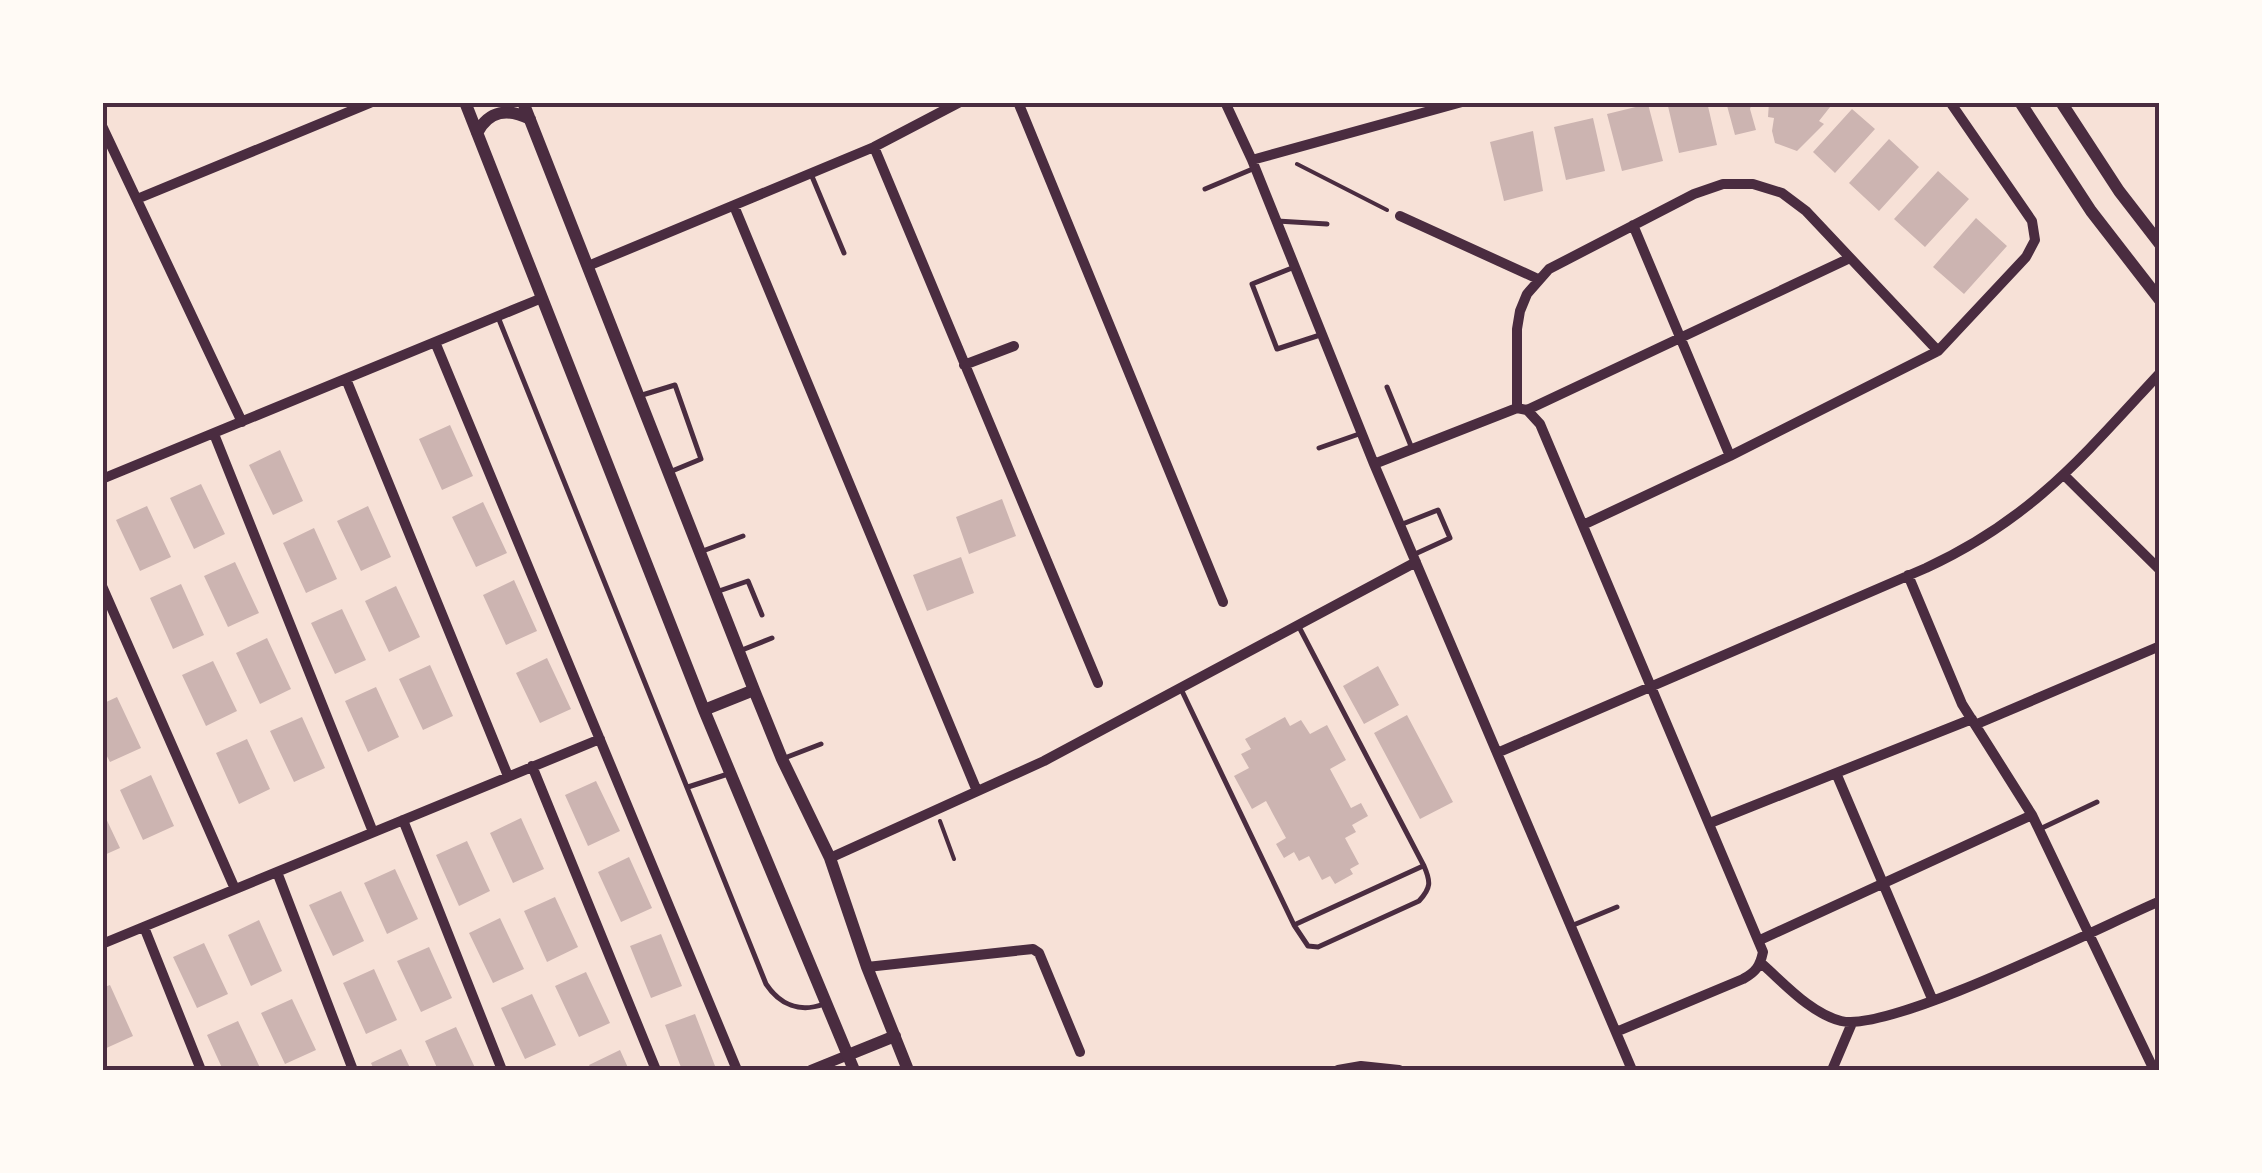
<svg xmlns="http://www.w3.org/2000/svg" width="2262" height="1173" viewBox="0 0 2262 1173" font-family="'Asap Condensed',sans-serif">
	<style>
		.building { fill: #ccb4b1 }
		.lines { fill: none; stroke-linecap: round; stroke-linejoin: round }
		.path { stroke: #4a2c40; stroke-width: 4 }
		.service { stroke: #4a2c40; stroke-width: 5 }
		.minor { stroke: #4a2c40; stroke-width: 10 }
		.tertiary { stroke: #4a2c40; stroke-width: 12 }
		.neatline { fill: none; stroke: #4a2c40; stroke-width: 4 }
	</style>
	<rect width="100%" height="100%" fill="#f7e1d7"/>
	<!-- building -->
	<path class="building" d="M1667,102H1707L1717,145L1679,153Z
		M1726,102H1752L1750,109L1756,130L1735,135Z
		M1769,102H1834L1819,121L1824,124L1797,151L1775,143L1772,131L1774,118L1768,117Z
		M1648,104L1663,161L1622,171L1607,114Z
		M1852,109L1875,129L1835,173L1813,152Z
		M1593,118L1605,171L1566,180L1554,127Z
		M1533,131L1543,191L1504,201L1490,142Z
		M1889,139L1919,167L1879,211L1849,183Z
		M1938,171L1969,199L1925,247L1894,219Z
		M1976,218L2007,246L1964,294L1933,267Z
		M450,425L473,476L442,490L419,439Z
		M280,450L303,501L273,515L249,465Z
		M201,484L225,534L194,549L170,498Z
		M1002,499L1016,536L969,554L956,517Z
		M483,502L507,553L476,567L452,517Z
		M147,506L171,557L140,571L116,520Z
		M368,506L391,557L361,571L337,521Z
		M314,528L337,579L306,593L283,543Z
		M961,557L974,593L927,611L913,575Z
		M235,562L259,613L228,627L204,576Z
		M514,580L537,631L506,645L483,595Z
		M181,584L204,635L173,649L150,598Z
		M396,586L420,637L389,652L365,601Z
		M342,609L366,660L335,674L311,623Z
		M267,638L291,689L260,704L236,653Z
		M547,658L571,709L540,723L516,673Z
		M213,661L237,711L206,726L182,675Z
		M430,665L453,716L423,730L399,679Z
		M1378,666L1399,705L1364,724L1343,686Z
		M376,687L399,737L368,752L345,701Z
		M117,697L141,748L110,762L102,747V704Z
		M1407,715L1453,802L1420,819L1374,733Z
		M302,717L325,768L294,782L270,731Z
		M1285,717L1290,726L1301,720L1310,734L1327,725L1346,760L1330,769L1351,808L1361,803L1368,816L1352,825L1356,832L1345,838L1359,864L1350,869L1353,874L1335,884L1330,876L1322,880L1309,856L1299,861L1294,852L1284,858L1276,844L1286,838L1266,801L1252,809L1234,776L1249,768L1241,754L1251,749L1245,739Z
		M247,739L270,789L239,804L216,753Z
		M151,775L174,826L143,840L120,790Z
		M596,781L620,831L588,846L565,795Z
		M102,810L120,848L102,856Z
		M521,818L544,869L513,883L490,833Z
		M467,841L490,891L459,906L436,855Z
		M629,857L652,908L621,922L598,872Z
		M395,869L418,919L387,934L364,883Z
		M341,891L364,941L333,956L309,905Z
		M555,897L578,947L547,962L524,911Z
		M500,918L524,969L493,983L469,933Z
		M259,920L282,971L251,986L228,935Z
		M661,934L682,986L651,998L630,946Z
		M204,943L228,994L197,1008L173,957Z
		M429,947L452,998L421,1012L397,961Z
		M374,969L397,1020L366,1034L343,983Z
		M586,972L610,1023L579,1037L555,986Z
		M110,985L133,1036L102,1050V988Z
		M532,994L556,1045L525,1059L501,1008Z
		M292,999L316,1050L285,1064L261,1013Z
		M695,1014L715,1066L705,1070H682L665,1025Z
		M238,1021L261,1070H223L207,1035Z
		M456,1027L476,1070H438L425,1041Z
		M401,1049L411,1070H374L371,1063Z
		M620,1050L629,1070H592L589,1065Z"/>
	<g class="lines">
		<!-- path -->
		<path class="path" d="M1297,164L1387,210
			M940,821L954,859"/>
		<!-- service -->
		<path class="service" d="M811,174L844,253
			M1205,189L1255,168
			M1277,221L1327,224
			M1292,268L1252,284L1277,349L1320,335
			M498,317L766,984C780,1005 800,1013 824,1004
			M1387,387L1411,446
			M639,396L675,385L701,459L672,471
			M1319,448L1359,434
			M1400,525L1438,510L1450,538L1415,554
			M700,552L743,536
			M716,592L748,581L762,615
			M742,650L772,638
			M1181,689L1294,925L1308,946L1318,947L1419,901C1431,888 1431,882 1424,866L1298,625
			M782,759L821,744
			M688,787L728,774
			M2042,828L2097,802
			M1294,925L1423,866
			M1571,926L1617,907"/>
		<!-- minor -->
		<path class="minor" d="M1018,102L1223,602
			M1225,102L1252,160L1374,464L1632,1070
			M102,126L242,422
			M874,147L1098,683
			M1252,160L1462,102
			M137,199L370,103
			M734,206L977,791
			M1400,216L1538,279
			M1633,225L1730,456
			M588,266L874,147L960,102
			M435,342L737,1070
			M964,365L1014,346
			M346,379L508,776
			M1517,408V329L1520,311L1527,294L1549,269L1694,194L1723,184H1753L1782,193L1806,211L1938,351
			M1527,410L1850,258
			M214,434L373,832
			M1374,464L1517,408L1527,410L1540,424L1763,952C1760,966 1756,972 1743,979L1616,1032
			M2065,476L2160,570
			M102,479L542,298
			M1583,525L1730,456L1938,351L2026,257L2035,240L2032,221L1950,102
			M1908,575L1962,704L2032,815L2154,1070
			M102,586L235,889
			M1977,724L2160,646
			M1497,753L1926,568C2032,519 2082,457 2160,373
			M532,766L656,1070
			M1836,773L1933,1001
			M403,820L502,1070
			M1710,823L1972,719
			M830,858L1044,761L1416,562
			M277,872L353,1070
			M144,927L201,1070
			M1760,940L2032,815
			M102,944L600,739
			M1761,963C1784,983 1810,1013 1841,1021C1891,1033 2102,926 2160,901
			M867,967L1033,949L1039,953L1080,1052
			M811,1070L848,1055
			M1338,1070L1361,1066L1399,1070
			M1832,1070L1852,1023"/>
		<!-- tertiary -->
		<path class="tertiary" d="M465,102L704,710L854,1070
			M523,102L754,690L782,759L830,858L867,967L908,1070
			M2020,102L2091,211L2160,300
			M2061,102L2119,191L2160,244
			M477,133C489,110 508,108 530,119
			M704,710L754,690
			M848,1055L895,1036"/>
	</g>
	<!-- border -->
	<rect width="2262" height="1173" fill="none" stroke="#fffaf5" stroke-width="210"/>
	<rect x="105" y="105" width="2052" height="963" class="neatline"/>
</svg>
